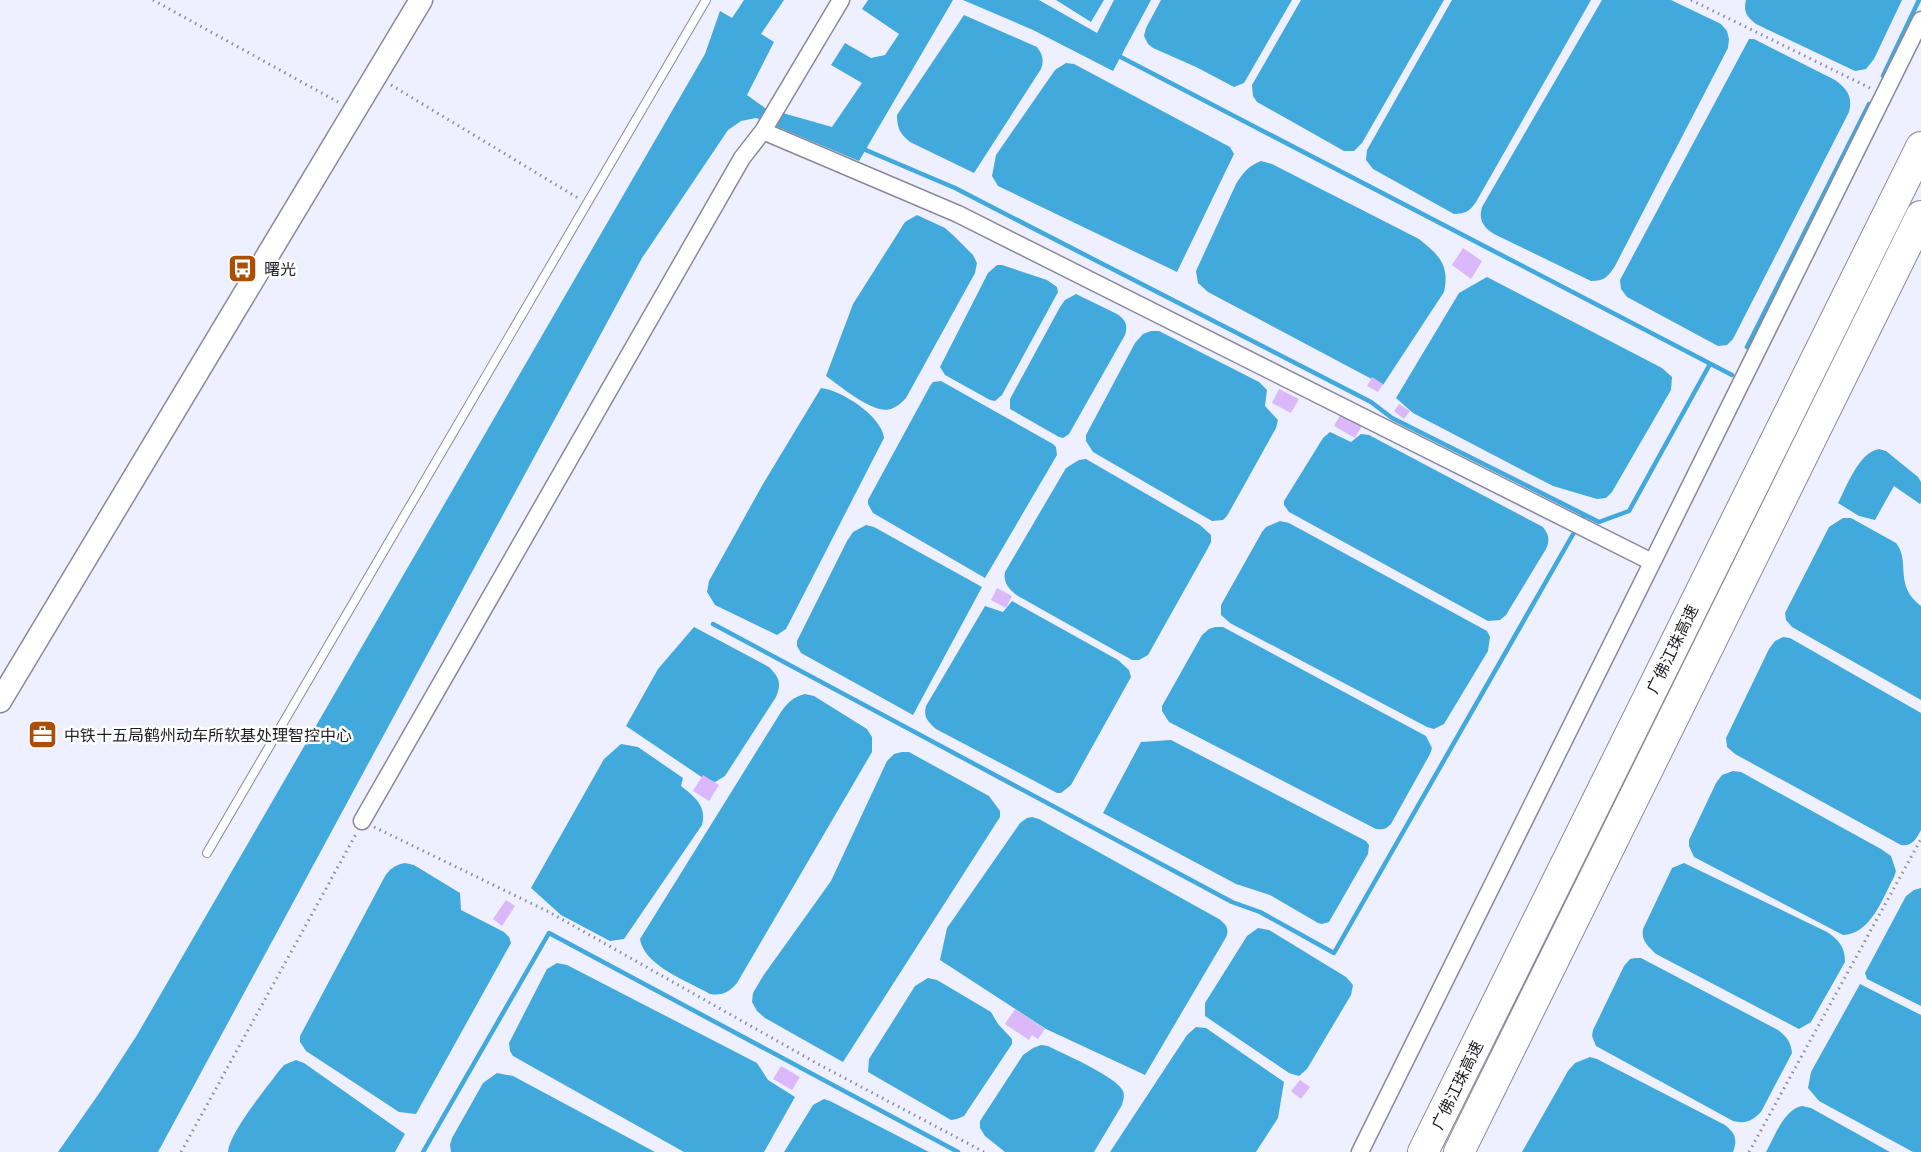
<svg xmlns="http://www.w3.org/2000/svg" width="1921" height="1152" viewBox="0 0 1921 1152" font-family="'PT Serif','Noto Sans SC',serif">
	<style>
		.water { fill: #42a9dd }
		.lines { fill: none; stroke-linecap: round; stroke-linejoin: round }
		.stream { stroke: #42a9dd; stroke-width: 4.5 }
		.building { fill: #dbb8f9 }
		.lane-casing { stroke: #89899b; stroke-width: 10 }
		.street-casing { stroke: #89899b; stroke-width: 19 }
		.secondary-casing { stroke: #89899b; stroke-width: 25 }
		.highway-casing { stroke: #89899b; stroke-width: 32 }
		.path { stroke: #8e8e9a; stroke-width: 3; stroke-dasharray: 1.5 4.5; stroke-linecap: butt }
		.lane { stroke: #fff; stroke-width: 8 }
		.street { stroke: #fff; stroke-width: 16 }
		.secondary { stroke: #fff; stroke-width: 22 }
		.highway { stroke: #fff; stroke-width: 30 }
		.labels { text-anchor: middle; stroke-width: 5; stroke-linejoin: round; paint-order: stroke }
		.poi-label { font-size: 16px; fill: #1f1f26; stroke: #fff; text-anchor: start }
		.street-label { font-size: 16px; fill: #1f1f26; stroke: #fff }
	</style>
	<rect width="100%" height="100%" fill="#eeefff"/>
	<!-- water -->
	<path class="water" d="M744,0H784L761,34L774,42L747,95L765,108L832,127L862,83L831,65L845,43L871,58L885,55L899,34L862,9L868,0H953L859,161L756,118L741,121L728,130L642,258L158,1152H58L100,1092L137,1035L705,54L720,11L732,18Z
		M963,0H1039L1097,33L1114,0H1151L1113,71L1033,30Z
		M1056,0H1104L1091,22Z
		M1161,0H1292L1244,83L1234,87L1196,67L1153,48L1148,44L1144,36L1146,28Z
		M1301,0H1444L1362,143L1354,151H1344L1257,102L1253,96L1252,85Z
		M1452,0H1591L1476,202C1470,211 1465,214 1454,214L1373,169L1366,160L1367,150Z
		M1602,0H1671L1721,24L1727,31L1729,39L1728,48L1615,266C1608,277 1604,281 1591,281L1496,235C1484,228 1478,221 1482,207Z
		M1746,0H1902L1874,59L1866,69L1855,71L1756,24C1747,17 1743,12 1746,0Z
		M964,15L1037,47C1043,55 1044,60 1041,69L974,173L910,142C900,134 897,128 897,115Z
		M1749,39H1754L1835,80C1847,89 1853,96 1849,112L1733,339L1727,345L1718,346L1627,297L1621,289L1620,280Z
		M1066,63L1074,64L1230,147L1234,154L1177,272L998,186L992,176L996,155L1055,70Z
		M1261,161L1272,164L1419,239C1439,255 1450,265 1444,292L1383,385L1208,292L1198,283L1196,271L1236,184C1243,173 1248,166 1261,161Z
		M917,215L945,228L954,236L973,255L977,263L975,273L906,398C902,402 897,407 891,409C874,415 840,386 826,376L853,304L905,222Z
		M997,265H1002L1047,280L1057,287L1058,292L1002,395L995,401L990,400L945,375L940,367L988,273Z
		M1487,277L1662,368L1672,377L1671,390L1612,492L1606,498L1597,499L1553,486L1413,413L1396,398L1459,293Z
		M1076,294L1117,314C1126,320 1128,325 1125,335L1069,434L1063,438L1059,437L1010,409V399L1060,307L1065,300Z
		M1151,331H1159L1259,382L1267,390L1265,406L1278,420L1276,428L1227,516L1223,520L1212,521L1093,452L1086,441V435L1135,343L1143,334Z
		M941,381L1053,444L1056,447L1057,455L985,578L873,513L868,504V500L930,386L933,382Z
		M821,388C841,390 882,416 884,438L786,629L777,635L715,605L707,592L709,581L763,484Z
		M1330,432L1351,442L1361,434L1369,435L1543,527C1549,535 1550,540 1546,549L1506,615L1500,620L1488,621L1289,512L1284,505V501L1323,438Z
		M1879,449L1886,451L1918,477L1921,482V502L1920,504L1894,486L1875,520L1859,516L1838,503C1847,486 1859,452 1879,449Z
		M1086,459L1200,525L1211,535V542L1208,548L1148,655L1139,660H1132L1018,596C1009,590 1003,583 1005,572L1066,468L1079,460Z
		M1843,518H1851L1896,543C1911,561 1893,585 1921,606V700L1792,627L1786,620L1785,613L1829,527Z
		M1280,521L1289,523L1487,631L1490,637L1488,651L1444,724L1434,729L1427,727L1230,623L1221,615V605L1262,532L1266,527Z
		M866,525L874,527L982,587L913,715L801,653L797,646V641L847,541L853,532Z
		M1012,601L1118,660L1129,670L1131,677L1071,785L1061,793H1057L936,729C928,722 923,717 926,706L985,606L1003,612Z
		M694,627L769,667C779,677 782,683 776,697L725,776L715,782L706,780L626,726L658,669Z
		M1215,627H1223L1426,736L1432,748L1430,754L1391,824C1386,829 1383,830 1376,829L1169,722L1162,711V706L1202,635L1209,629Z
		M1783,637L1790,638L1921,713V830C1916,839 1912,847 1901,845L1735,754L1727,747L1726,738L1769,649L1775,641Z
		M805,694L814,696L867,729L872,737V752L737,983C729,992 723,996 710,994C688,981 644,966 640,939L781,712C788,702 793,697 805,694Z
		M1171,740L1366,841L1369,845L1368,854L1329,922L1322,924L1318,923L1270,895L1236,884L1103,813L1141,742Z
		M621,744L638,747L683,778L681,786C695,797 707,806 702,825L624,939L610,941L561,915L531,888L604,759Z
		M902,752H909L989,796L1000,811V817L843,1062L765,1018L757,1011L752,1002L753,993L763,976L831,881L887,761L894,754Z
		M1733,771L1741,772L1881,849L1891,856L1896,871L1894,877C1882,899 1871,934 1843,935L1694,857L1689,846V840L1716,783L1722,775Z
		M1032,817L1039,819L1219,919C1227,925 1230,930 1225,939L1145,1075L1046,1029L940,960L947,928L1020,823L1027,818Z
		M405,863L414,865L460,893L461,910L504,932L509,937L511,943L416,1114L399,1112L306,1051L300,1042V1036L384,878C389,869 395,865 405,863Z
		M1684,863L1827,932C1839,940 1845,947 1845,962L1811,1022L1799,1029L1656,954C1648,946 1641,941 1643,929L1672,868Z
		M1921,888V1006L1867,979L1865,973L1906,896L1914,890Z
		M1258,928L1269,930L1346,977L1353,985L1351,995L1307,1069L1299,1076L1289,1073L1205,1016V1003L1247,936Z
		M1635,958H1641L1778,1030C1787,1037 1791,1042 1792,1053L1761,1112C1752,1121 1746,1124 1733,1121L1596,1046L1592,1036L1593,1030L1624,966L1630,959Z
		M557,963L567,965L757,1063L768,1080L795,1097L764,1152H684L513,1056L510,1051L509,1043L547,969Z
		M928,978L937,980L991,1012L998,1024L1012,1039V1044L964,1116L957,1119L951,1120L868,1072L869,1059L915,986Z
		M1860,984L1921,1015V1152H1913L1819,1101L1808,1088L1811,1072Z
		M1196,1027L1206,1028L1284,1082L1278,1118L1256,1152H1110L1187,1035Z
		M1041,1045L1048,1046C1064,1054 1117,1077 1123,1091C1125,1096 1123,1100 1122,1105L1094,1152H1005L985,1136L980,1128V1121L1023,1055L1033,1048Z
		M1590,1057L1597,1059L1725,1125C1735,1133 1738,1139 1733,1152H1522L1568,1071L1575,1063Z
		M296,1060L304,1063L405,1134L395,1152H228C230,1132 265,1090 278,1072L284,1065Z
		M497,1073L513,1076L655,1152H451L450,1145L452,1138L483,1083Z
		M824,1099L830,1101L929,1152H784L813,1105Z
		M1802,1106L1811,1108L1890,1152H1766C1774,1138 1784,1109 1802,1106Z"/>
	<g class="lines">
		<!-- stream -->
		<path class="stream" d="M1115,54L1732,375
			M1883,76L1919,0
			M861,148L955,188L1371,402L1392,418L1599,522L1629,511L1710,364
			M1747,347L1869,104
			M713,624L1232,902L1260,912L1334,953L1584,515
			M423,1152L549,933L958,1152"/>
	</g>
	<!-- building -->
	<path class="building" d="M1463,248L1482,261L1471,279L1452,265Z
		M1372,377L1383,384L1378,392L1367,386Z
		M1279,389L1299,399L1291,413L1272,403Z
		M1399,404L1410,411L1404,419L1394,411Z
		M1342,412L1363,424L1355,438L1334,426Z
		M997,588L1012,596L1006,608L991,600Z
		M703,775L719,785L709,801L693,791Z
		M506,900L515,906L502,926L493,919Z
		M1015,1009L1045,1029L1038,1039L1032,1035L1029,1040L1005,1024Z
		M781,1066L800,1077L792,1090L773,1079Z
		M1300,1080L1310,1087L1301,1099L1291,1091Z"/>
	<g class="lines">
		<defs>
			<path id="lane" d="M207,853L706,0"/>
			<path id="street" d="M763,131L958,214L1652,562
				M362,821L742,158L763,131L841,0
				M1360,1152L1921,20"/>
			<path id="secondary" d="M0,701L421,0"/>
			<path id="highway" d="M1423,1152L1921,147
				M1459,1152L1921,216"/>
		</defs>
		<!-- lane casing -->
		<use href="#lane" class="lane-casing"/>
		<!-- street casing -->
		<use href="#street" class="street-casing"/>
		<!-- secondary casing -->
		<use href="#secondary" class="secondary-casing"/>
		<!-- highway casing -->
		<use href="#highway" class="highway-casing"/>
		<!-- path -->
		<path class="path" d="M153,0L338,102
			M1691,0L1870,88
			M391,85L578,198
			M374,827L549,912L818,1064L984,1152
			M181,1152L356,834
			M1749,1152L1921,839"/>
		<!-- lane -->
		<use href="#lane" class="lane"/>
		<!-- street -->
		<use href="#street" class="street"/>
		<!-- secondary -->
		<use href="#secondary" class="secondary"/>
		<!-- highway -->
		<use href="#highway" class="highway"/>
	</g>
	<!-- icons -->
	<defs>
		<symbol id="bus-square" viewBox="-11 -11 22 22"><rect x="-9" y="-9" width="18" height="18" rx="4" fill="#ad4e02" stroke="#fff"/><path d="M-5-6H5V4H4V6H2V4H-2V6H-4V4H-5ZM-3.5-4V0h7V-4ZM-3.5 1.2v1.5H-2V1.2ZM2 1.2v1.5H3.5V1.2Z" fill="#fff"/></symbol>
		<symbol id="office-square" viewBox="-11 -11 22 22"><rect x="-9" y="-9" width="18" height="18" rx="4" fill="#ad4e02" stroke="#fff"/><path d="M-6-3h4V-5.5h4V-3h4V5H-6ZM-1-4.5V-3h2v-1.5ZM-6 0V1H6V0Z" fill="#fff"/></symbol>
	</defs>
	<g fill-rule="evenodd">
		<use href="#bus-square" x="226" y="252" width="33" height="33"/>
		<use href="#office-square" x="26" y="718" width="33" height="33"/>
	</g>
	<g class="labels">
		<!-- poi labels -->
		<g class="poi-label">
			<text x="264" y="275">曙光</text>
			<text x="64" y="741">中铁十五局鹤州动车所软基处理智控中心</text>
		</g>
		<!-- street labels -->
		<g class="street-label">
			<text transform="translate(1672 649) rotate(-64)" y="6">广佛江珠高速</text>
			<text transform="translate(1457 1085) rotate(-64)" y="6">广佛江珠高速</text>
		</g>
	</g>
</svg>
